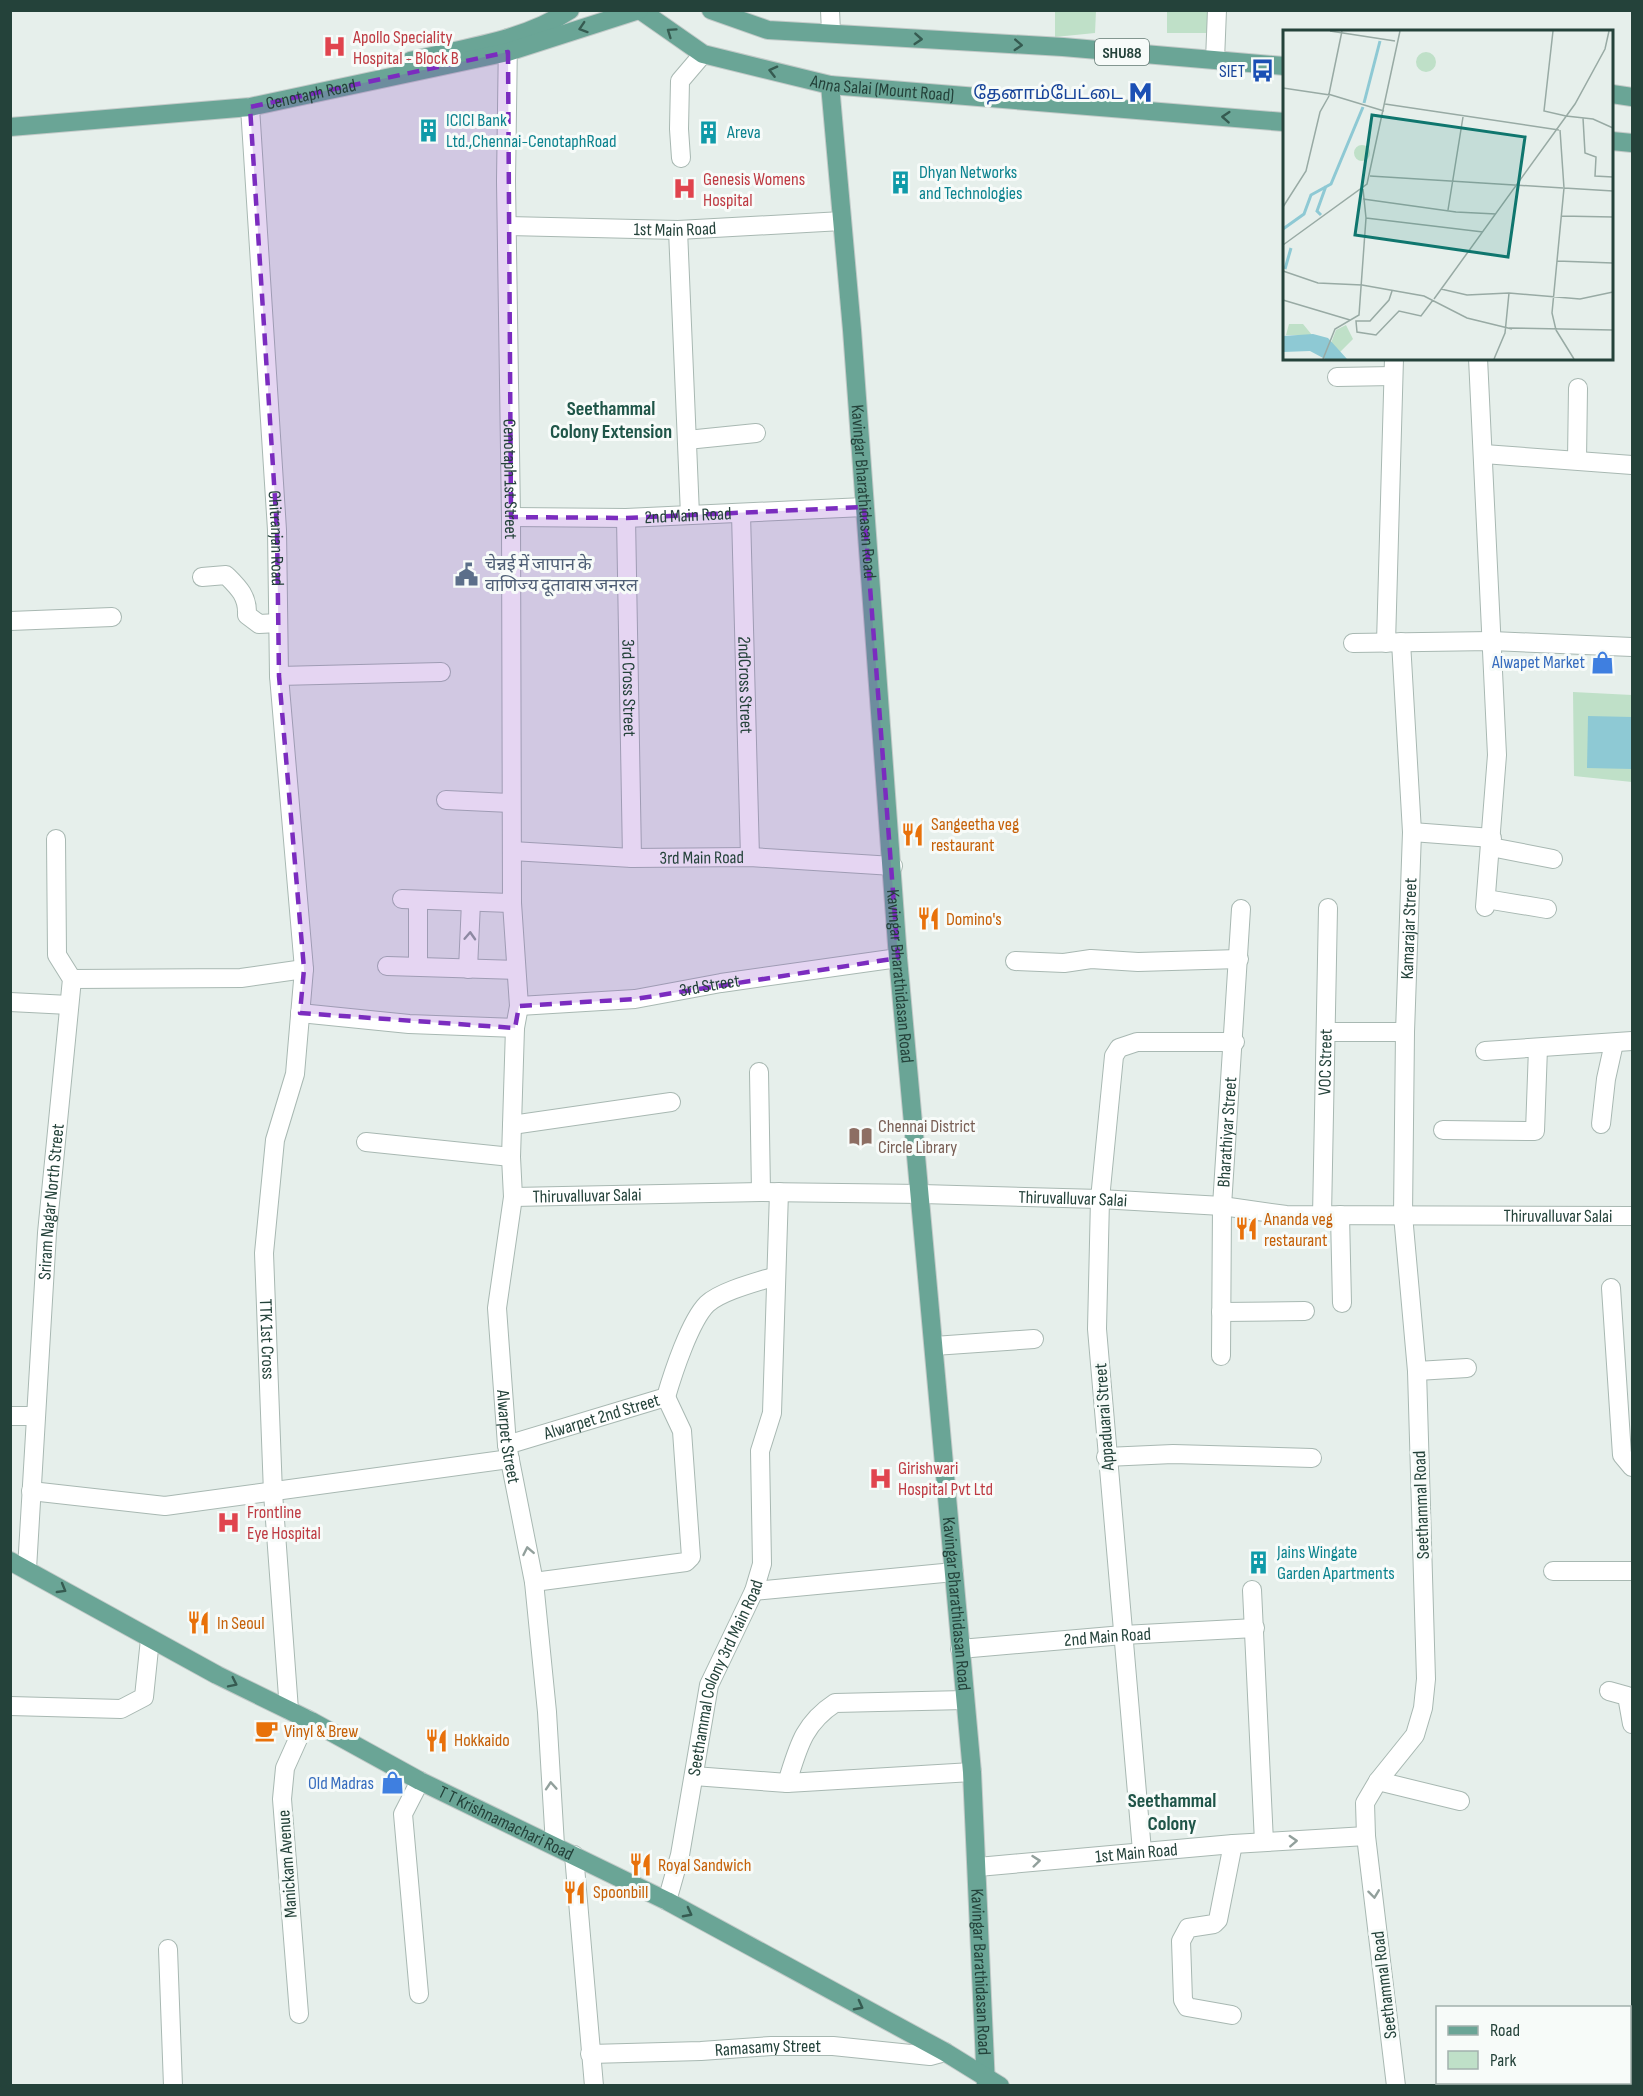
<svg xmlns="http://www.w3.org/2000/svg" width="1643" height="2096" viewBox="0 0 1643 2096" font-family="'Sofia Sans Condensed','Noto Sans Devanagari','Noto Sans Tamil',sans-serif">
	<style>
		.green { fill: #bfe0c8 }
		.water { fill: #8ec9d4 }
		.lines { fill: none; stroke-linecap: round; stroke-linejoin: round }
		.minor-casing { stroke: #a8b8b2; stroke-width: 20 }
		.major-casing { stroke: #c2cac8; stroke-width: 20 }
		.minor { stroke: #fff; stroke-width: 18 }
		.major { stroke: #6aa596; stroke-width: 18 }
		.oneway { stroke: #365b51 }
		.oneway2 { stroke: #92a09c }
		.marked { fill: #7b2cbf; fill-opacity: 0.2; stroke: #7b2cbf; stroke-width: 4.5; stroke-dasharray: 12 8; stroke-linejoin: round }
		.labels { text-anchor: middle; stroke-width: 6; stroke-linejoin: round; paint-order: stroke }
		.shield { fill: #f7fbf9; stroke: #637a73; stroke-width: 1.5 }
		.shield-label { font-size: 16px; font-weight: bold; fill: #24423a }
		.health-label { font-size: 18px; fill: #be3a42; stroke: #f7fbf9; text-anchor: start }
		.transit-label { font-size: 18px; fill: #164399; stroke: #f7fbf9; text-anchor: end }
		.street-label { font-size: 18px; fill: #24423a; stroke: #f7fbf9 }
		.culture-label { font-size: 18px; fill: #0d838f; stroke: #f7fbf9; text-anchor: start }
		.service-label { font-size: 18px; fill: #4e5e75; stroke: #f7fbf9; text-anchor: start }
		.shop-label { font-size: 18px; fill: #366cbe; stroke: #f7fbf9; text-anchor: end }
		.food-label { font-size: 18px; fill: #c56008; stroke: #f7fbf9; text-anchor: start }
		.education-label { font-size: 18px; fill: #785e54; stroke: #f7fbf9; text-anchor: start }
		.neighbourhood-label { font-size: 20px; font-weight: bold; fill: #1f5548; stroke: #f7fbf9 }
		.inset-river { fill: none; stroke: #8ec9d4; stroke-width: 3 }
		.inset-road { fill: none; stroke: #98aaa4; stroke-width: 1.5 }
		.view { fill: #0f766e; fill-opacity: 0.15; stroke: #0f766e; stroke-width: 3 }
		.inset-edge { fill: none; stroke: #24423a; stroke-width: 3 }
	</style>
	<rect width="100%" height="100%" fill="#e6efeb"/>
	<!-- green -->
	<path class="green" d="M1055,11H1096L1095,33L1055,37Z
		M1167,11H1212L1211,33H1167Z
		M1573,692L1632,695V782L1574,776Z"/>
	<!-- water -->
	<path class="water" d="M1588,716L1632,717V769L1587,768Z"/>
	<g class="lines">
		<defs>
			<g id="minor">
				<path d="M830,10L831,32"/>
				<path id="s1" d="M508,38L506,181L511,517L512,903L519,1006L515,1028L511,1157L513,1197L497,1308L507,1445L534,1582L547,1712L555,1845"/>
				<path d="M1215,60L1217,10"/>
				<path id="s2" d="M250,107L277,530L279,676L304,969L295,1074L275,1140L264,1253L273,1493L289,1710"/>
				<path d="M681,158L679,129L680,81L703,54"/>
				<path id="s3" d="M507,226L678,230L842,221"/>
				<path d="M678,230L690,515"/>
				<path d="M1478,358L1497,755L1485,907"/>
				<path d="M1337,377L1393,376"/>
				<path d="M687,440L756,433"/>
				<path d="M1484,454L1632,465"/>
				<path d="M1577,460L1578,388"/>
				<path id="s4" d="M741,514L750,857"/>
				<path id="s5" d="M511,517L626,518L864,507"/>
				<path id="s6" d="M626,518L632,858"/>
				<path d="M202,577L226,575C238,587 248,596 247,615L259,624L278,623"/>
				<path d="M10,621L112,617"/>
				<path d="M1353,643L1492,641L1632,647"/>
				<path d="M1386,643L1394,358"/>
				<path d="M279,676L441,672"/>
				<path d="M446,800L511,803"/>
				<path d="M1412,832L1492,838"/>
				<path d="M1491,847L1553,859"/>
				<path id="s7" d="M512,851L632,858L750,857L893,866"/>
				<path d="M402,899L512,903"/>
				<path d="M1486,899L1547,909"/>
				<path d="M1015,961L1064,963L1091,959L1138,962L1239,959"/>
				<path d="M387,966L516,970"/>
				<path d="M418,966V900"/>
				<path d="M468,969L471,902"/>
				<path d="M72,979L241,978L304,969"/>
				<path d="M10,1002L69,1005"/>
				<path id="s8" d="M519,1006L635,999L721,983L898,958"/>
				<path d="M300,1013L409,1024L515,1028"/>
				<path d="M1326,1032H1405"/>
				<path d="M1485,1051L1632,1041"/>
				<path d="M759,1072L761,1192"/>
				<path d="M1601,1124L1606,1079L1614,1043"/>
				<path d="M512,1125L671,1102"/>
				<path d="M1443,1130L1535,1131L1538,1048"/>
				<path d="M366,1142L511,1157"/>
				<path id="s9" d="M513,1197L761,1192L922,1194L1100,1199L1222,1206L1286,1215L1632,1216"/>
				<path d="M1340,1215L1342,1303"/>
				<path id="s10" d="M1322,1216L1328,908"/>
				<path d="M1611,1288L1622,1455L1632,1467"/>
				<path d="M1221,1312L1305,1311"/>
				<path d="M934,1346L1034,1339"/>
				<path id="s11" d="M1221,1356L1222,1206L1241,909"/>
				<path d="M1417,1371L1467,1368"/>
				<path d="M10,1416H35"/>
				<path id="s12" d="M507,1445L666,1397C673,1373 690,1321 707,1304C721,1291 757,1282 776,1276"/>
				<path d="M1106,1457L1173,1454L1312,1458"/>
				<path d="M31,1491L165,1506L510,1459"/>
				<path id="s13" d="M27,1569L47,1233L72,979L57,955L56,839"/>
				<path d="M1553,1571H1632"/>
				<path d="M534,1582L686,1562L691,1557L682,1431L666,1397"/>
				<path d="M1252,1590L1264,1842"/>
				<path d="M754,1591L954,1572"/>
				<path id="s14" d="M960,1649L1123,1635L1255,1628"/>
				<path d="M1609,1691L1627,1696L1632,1724"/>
				<path d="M10,1706L121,1709L144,1697L150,1639"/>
				<path d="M694,1776L787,1783L972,1772"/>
				<path d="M1378,1781L1460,1801"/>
				<path d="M787,1783C798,1748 803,1724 835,1703L965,1700"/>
				<path d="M1142,1851L1097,1329L1100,1199L1114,1056L1119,1048L1137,1042H1235"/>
				<path d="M574,1855L594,2086"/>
				<path id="s15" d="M978,1867L1233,1844L1366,1836"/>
				<path id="s16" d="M667,1901L680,1855L709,1685L754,1591L762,1564L760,1451L772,1413L779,1192"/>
				<path d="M168,1949L173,2086"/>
				<path d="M419,1994L403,1814L420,1781"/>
				<path d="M299,2014L282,1799L285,1768L307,1719"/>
				<path d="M1232,2015L1187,2007L1183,2000L1181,1941L1188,1928L1214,1924L1218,1920L1233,1844"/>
				<path id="s17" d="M590,2054L701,2051L771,2046H833L930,2056L945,2052"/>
				<path id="s18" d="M1396,2086L1366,1836L1365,1803L1378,1781L1415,1735L1423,1708L1426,1679L1417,1371L1403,1215L1405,1032L1412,832L1401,642"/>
			</g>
			<g id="major">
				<path id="s19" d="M640,10L703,54L830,85L1284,122"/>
				<path d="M711,10L768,30L1063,47L1284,66"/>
				<path d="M410,61C463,48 524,41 570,10"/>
				<path id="s20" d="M830,85L852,330L898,958L972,1772L986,2086"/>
				<path d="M1612,94L1632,97"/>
				<path id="s21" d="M10,127L250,107L508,52L639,10"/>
				<path d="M1612,141L1632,143"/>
				<path id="s22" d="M10,1561L217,1675L311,1721L420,1781L667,1901L945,2052L1000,2086"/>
			</g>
		</defs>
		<!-- minor casing -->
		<use href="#minor" class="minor-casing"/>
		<!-- major casing -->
		<use href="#major" class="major-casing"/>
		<!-- minor -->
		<use href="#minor" class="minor"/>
		<!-- major -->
		<use href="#major" class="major"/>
	</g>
	<!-- one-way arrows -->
	<defs><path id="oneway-chevron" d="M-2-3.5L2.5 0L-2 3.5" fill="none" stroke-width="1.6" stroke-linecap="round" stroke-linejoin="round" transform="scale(1.5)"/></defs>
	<g class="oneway">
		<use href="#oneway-chevron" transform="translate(583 28) rotate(162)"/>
		<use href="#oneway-chevron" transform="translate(671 32) rotate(-145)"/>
		<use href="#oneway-chevron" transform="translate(918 39) rotate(4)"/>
		<use href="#oneway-chevron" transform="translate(1018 45) rotate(3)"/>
		<use href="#oneway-chevron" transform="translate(773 71) rotate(-166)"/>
		<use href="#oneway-chevron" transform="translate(1226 117) rotate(-176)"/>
		<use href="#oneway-chevron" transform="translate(62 1589) rotate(30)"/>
		<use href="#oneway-chevron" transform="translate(233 1683) rotate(26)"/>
		<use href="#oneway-chevron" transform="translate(688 1913) rotate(28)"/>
		<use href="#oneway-chevron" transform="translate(859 2006) rotate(28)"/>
	</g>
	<g class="oneway2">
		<use href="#oneway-chevron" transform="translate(470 936) rotate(-87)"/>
		<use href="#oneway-chevron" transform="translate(528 1551) rotate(-101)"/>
		<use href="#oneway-chevron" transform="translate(551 1786) rotate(-94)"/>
		<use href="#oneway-chevron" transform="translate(1293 1841) rotate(-3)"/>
		<use href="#oneway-chevron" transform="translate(1036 1861) rotate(-6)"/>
		<use href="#oneway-chevron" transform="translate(1374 1894) rotate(83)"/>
	</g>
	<!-- marked area -->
	<path class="marked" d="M508,52L511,517L626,518L864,507L898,958L635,999L519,1006L515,1028L300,1013L304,969L279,676L277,530L250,107Z"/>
	<!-- icons -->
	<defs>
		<symbol id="hospital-bare" viewBox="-9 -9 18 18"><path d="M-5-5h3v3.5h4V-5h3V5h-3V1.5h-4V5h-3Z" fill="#e0444e" stroke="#f7fbf9" stroke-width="2.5" paint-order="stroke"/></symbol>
		<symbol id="bus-bare" viewBox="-9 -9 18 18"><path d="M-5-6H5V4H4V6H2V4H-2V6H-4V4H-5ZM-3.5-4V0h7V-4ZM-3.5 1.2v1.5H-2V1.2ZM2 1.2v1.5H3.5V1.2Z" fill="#1a4fb4" stroke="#f7fbf9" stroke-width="2.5" paint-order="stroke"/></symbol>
		<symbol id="metro-bare" viewBox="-9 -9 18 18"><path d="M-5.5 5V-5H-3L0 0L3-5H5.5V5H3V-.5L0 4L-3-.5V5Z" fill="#1a4fb4" stroke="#f7fbf9" stroke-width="2.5" paint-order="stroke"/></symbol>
		<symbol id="building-bare" viewBox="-9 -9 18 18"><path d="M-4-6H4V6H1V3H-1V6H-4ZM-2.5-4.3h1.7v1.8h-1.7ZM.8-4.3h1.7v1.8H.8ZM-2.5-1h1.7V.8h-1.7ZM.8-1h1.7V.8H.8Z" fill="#0f9aa8" stroke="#f7fbf9" stroke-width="2.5" paint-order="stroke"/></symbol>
		<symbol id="civic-bare" viewBox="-9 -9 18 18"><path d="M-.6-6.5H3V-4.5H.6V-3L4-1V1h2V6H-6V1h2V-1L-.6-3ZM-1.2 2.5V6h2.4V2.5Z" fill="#5c6f8a" stroke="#f7fbf9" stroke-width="2.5" paint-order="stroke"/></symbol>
		<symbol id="shop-bare" viewBox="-9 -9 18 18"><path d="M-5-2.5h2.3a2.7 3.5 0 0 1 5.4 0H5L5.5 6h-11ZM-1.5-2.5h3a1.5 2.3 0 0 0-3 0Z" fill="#3f7fe0" stroke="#f7fbf9" stroke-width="2.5" paint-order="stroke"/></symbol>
		<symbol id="restaurant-bare" viewBox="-9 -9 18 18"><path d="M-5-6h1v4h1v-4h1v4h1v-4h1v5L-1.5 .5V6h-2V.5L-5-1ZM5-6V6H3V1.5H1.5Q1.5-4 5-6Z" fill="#e8710a" stroke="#f7fbf9" stroke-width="2.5" paint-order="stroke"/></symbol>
		<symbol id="library-bare" viewBox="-9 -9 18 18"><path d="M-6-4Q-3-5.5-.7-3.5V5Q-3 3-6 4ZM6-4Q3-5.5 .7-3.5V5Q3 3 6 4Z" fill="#8d6e63" stroke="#f7fbf9" stroke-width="2.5" paint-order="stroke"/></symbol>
		<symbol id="cafe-bare" viewBox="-9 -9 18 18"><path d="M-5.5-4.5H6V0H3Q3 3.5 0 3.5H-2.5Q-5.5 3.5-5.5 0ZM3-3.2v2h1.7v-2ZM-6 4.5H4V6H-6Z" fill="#e8710a" stroke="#f7fbf9" stroke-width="2.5" paint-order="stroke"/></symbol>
	</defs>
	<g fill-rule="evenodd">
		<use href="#hospital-bare" x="318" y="30" width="33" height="33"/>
		<use href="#bus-bare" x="1246" y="54" width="33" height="33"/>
		<use href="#metro-bare" x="1124" y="76" width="33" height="33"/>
		<use href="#building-bare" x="412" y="114" width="33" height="33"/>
		<use href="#building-bare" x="692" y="116" width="33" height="33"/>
		<use href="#building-bare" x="884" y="166" width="33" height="33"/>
		<use href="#hospital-bare" x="668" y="172" width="33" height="33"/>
		<use href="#civic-bare" x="450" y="558" width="33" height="33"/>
		<use href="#shop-bare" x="1586" y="646" width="33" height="33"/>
		<use href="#restaurant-bare" x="896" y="818" width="33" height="33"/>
		<use href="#restaurant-bare" x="912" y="902" width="33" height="33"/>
		<use href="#library-bare" x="844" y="1120" width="33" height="33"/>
		<use href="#restaurant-bare" x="1230" y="1212" width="33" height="33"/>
		<use href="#hospital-bare" x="864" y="1462" width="33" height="33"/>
		<use href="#hospital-bare" x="212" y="1506" width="33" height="33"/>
		<use href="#building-bare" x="1242" y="1546" width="33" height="33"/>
		<use href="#restaurant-bare" x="182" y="1606" width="33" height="33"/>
		<use href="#cafe-bare" x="250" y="1714" width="33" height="33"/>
		<use href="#restaurant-bare" x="420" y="1724" width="33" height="33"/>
		<use href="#shop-bare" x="376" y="1766" width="33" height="33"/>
		<use href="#restaurant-bare" x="624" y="1848" width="33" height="33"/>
		<use href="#restaurant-bare" x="558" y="1876" width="33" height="33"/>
	</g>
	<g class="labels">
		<!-- shield labels -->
		<rect class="shield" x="1095" y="39" width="54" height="26" rx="4.5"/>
		<g class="shield-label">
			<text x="1122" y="58">SHU88</text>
		</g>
		<!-- health labels -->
		<g class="health-label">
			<text x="353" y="43">Apollo Speciality<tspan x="353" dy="21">Hospital - Block B</tspan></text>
			<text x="703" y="185">Genesis Womens<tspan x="703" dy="21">Hospital</tspan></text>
			<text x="898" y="1474">Girishwari<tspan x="898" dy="21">Hospital Pvt Ltd</tspan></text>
			<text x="247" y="1518">Frontline<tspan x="247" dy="21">Eye Hospital</tspan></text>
		</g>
		<!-- transit labels -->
		<g class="transit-label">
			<text x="1245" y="77">SIET</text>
			<text x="1123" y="99">தேனாம்பேட்டை</text>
		</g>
		<!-- street labels -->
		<g class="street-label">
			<text dy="6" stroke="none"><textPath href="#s19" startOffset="260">Anna Salai (Mount Road)</textPath></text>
			<text dy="6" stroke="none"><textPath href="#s21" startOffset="303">Cenotaph Road</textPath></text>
			<text dy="6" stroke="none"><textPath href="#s3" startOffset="168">1st Main Road</textPath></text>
			<text dy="6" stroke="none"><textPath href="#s1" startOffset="441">Cenotaph 1st Street</textPath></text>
			<text dy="6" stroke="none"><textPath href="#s20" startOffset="408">Kavingar Bharathidasan Road</textPath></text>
			<text dy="6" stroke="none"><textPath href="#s5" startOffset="177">2nd Main Road</textPath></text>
			<text dy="6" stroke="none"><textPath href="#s2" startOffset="432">Chitranjan Road</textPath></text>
			<text dy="6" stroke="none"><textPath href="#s4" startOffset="171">2ndCross Street</textPath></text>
			<text dy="6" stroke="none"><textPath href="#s6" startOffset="170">3rd Cross Street</textPath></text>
			<text dy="6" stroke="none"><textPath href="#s7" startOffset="190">3rd Main Road</textPath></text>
			<text dy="6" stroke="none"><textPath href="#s18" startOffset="1178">Kamarajar Street</textPath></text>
			<text dy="6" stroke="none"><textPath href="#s20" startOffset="894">Kavingar Bharathidasan Road</textPath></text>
			<text dy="6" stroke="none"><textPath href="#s8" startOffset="192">3rd Street</textPath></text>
			<text dy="6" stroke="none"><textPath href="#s10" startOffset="154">VOC Street</textPath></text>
			<text dy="6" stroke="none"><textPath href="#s11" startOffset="224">Bharathiyar Street</textPath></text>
			<text dy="6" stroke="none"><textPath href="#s9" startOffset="74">Thiruvalluvar Salai</textPath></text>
			<text dy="6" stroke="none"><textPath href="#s9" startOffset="560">Thiruvalluvar Salai</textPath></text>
			<text dy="6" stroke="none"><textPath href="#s13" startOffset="368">Sriram Nagar North Street</textPath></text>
			<text dy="6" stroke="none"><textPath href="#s9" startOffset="1046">Thiruvalluvar Salai</textPath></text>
			<text dy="6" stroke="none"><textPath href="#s2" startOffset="1238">TTK 1st Cross</textPath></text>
			<text dy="6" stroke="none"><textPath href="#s12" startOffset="99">Alwarpet 2nd Street</textPath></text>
			<text transform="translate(1104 1417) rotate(-94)" y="6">Appaduarai Street</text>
			<text dy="6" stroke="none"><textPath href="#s1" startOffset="1401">Alwarpet Street</textPath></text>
			<text transform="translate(1421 1505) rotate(-92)" y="6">Seethammal Road</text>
			<text dy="6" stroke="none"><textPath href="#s20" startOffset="1524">Kavingar Bharathidasan Road</textPath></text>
			<text dy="6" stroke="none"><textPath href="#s14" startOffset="148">2nd Main Road</textPath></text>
			<text dy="6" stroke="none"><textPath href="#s16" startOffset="232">Seethammal Colony 3rd Main Road</textPath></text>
			<text dy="6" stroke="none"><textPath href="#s22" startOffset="561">T T Krishnamachari Road</textPath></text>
			<text dy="6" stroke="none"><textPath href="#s15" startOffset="159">1st Main Road</textPath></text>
			<text transform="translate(287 1864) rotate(-94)" y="6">Manickam Avenue</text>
			<text dy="6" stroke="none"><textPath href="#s20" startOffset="1893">Kavingar Barathidasan Road</textPath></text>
			<text transform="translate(1384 1985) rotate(-97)" y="6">Seethammal Road</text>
			<text dy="6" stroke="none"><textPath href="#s17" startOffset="178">Ramasamy Street</textPath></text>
		</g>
		<!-- culture labels -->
		<g class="culture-label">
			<text x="446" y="126">ICICI Bank<tspan x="446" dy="21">Ltd.,Chennai-CenotaphRoad</tspan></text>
			<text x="727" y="138">Areva</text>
			<text x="919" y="178">Dhyan Networks<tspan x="919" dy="21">and Technologies</tspan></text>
			<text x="1277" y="1558">Jains Wingate<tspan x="1277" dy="21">Garden Apartments</tspan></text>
		</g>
		<!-- service labels -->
		<g class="service-label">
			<text x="485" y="570">चेन्नई में जापान के<tspan x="485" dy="21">वाणिज्य दूतावास जनरल</tspan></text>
		</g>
		<!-- shop labels -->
		<g class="shop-label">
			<text x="1585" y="668">Alwapet Market</text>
			<text x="374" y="1789">Old Madras</text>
		</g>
		<!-- food labels -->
		<g class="food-label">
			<text x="931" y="830">Sangeetha veg<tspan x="931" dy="21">restaurant</tspan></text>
			<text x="946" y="925">Domino's</text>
			<text x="1264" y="1225">Ananda veg<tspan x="1264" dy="21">restaurant</tspan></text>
			<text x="217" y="1629">In Seoul</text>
			<text x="284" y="1737">Vinyl &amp; Brew</text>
			<text x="454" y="1746">Hokkaido</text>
			<text x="658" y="1871">Royal Sandwich</text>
			<text x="593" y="1898">Spoonbill</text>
		</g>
		<!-- education labels -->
		<g class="education-label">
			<text x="878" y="1132">Chennai District<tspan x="878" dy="21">Circle Library</tspan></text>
		</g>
		<!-- neighbourhood labels -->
		<g class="neighbourhood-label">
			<text x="611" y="415">Seethammal<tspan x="611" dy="23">Colony Extension</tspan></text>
			<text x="1172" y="1807">Seethammal<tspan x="1172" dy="23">Colony</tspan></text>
		</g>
	</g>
	<!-- overview -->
	<g transform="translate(1283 30)">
		<rect width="330" height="330" fill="#e6efeb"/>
		<path d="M133 32a10 10 0 1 1 20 0a10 10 0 1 1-20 0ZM71 123a8 8 0 1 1 16 0a8 8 0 1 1-16 0ZM6,294H20L29,305H3ZM63,295L70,309L57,322L48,313L53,300Z" fill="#bfe0c8"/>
		<path d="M30,304L45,308L64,329H42L27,321L0,322V306Z" fill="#8ec9d4"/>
		<path class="inset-river" d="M81,73L97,11M38,185L34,181L43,156M0,199L21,184L28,165L48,154L80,77M2,239L8,218"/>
		<path class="inset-road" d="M47,1L112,11M270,1L261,81L283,86M0,58L47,65M45,64L101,81M46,64L59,1M102,74L276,100M283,86L310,89L330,98M300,88L302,123L313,127L312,146L330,147M87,146L280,158M281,158L330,161M80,169L173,182L213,184M0,177L23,141L37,82L46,66M165,180L180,87M278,186L330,187M83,188L200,202M0,215L84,154L117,1M274,231L330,233M0,241L35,253L79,255L141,266L184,288L229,299M158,259L184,265L226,263L297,269L330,262M109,261L106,270L87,291H73L74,302L93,305L116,281L138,286L150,270M151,269L292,74L322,19L326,1M0,270L67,290M226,298L330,300M273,300L291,329M273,300L269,283L281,158L277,100M40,329L52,299L76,285L83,188L80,159M211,329L222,303L226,263"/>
		<path class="view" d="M89,85L242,107L225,227L72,205Z"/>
		<rect width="330" height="330" class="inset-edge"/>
	</g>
	<!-- border -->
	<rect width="1643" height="2096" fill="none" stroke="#24423a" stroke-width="24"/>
	<!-- legend -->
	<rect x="1436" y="2006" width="195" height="78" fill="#f7fbf9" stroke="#a3b1ad" stroke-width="1.5"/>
	<rect x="1448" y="2026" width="30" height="9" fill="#6aa596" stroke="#a3b1ad" stroke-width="1.5"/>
	<text x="1490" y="2036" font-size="18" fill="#24423a">Road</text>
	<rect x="1448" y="2051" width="30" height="18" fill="#bfe0c8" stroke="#a3b1ad" stroke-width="1.5"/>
	<text x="1490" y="2066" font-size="18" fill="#24423a">Park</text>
</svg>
